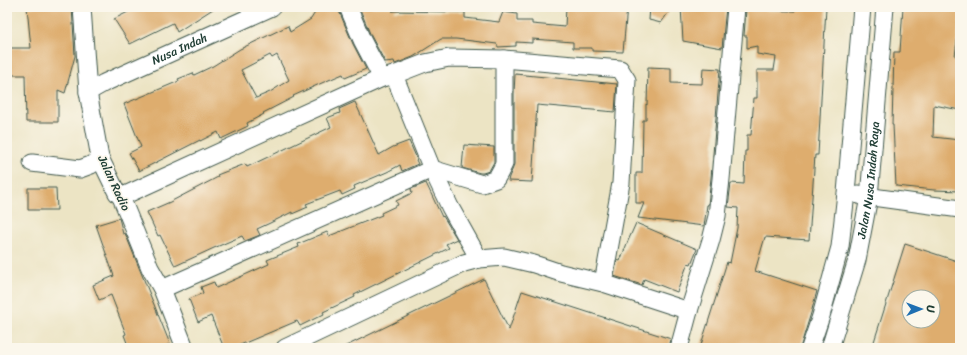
<svg xmlns="http://www.w3.org/2000/svg" width="967" height="355" viewBox="0 0 967 355" font-family="Sriracha,sans-serif">
	<style>
		.building { fill: #dead6e; fill-rule: evenodd }
		.lines { fill: none; stroke-linecap: round; stroke-linejoin: round }
		.street-casing { stroke: #3e564a; stroke-width: 19 }
		.street { stroke: #fff; stroke-width: 17 }
		.labels { text-anchor: middle; stroke-width: 3.5; stroke-linejoin: round; paint-order: stroke }
		.street-label { font-size: 12px; fill: #1f3d34; stroke: #fbf7ec }
	</style>
	<rect width="100%" height="100%" fill="#fbf7ec"/>
	<filter id="ink" filterUnits="userSpaceOnUse"><feTurbulence type="fractalNoise" baseFrequency=".025" numOctaves="2"/><feDisplacementMap in="SourceGraphic" scale="8" xChannelSelector="R" yChannelSelector="G"/><feConvolveMatrix kernelMatrix="1 2 1 2 8 2 1 2 1" color-interpolation-filters="sRGB"/></filter>
	<filter id="wash" filterUnits="userSpaceOnUse"><feTurbulence type="fractalNoise" baseFrequency=".012" numOctaves="4" result="noise"/><feDisplacementMap in="SourceGraphic" scale="16" xChannelSelector="R" yChannelSelector="G"/><feGaussianBlur stdDeviation="0.9" result="paint"/><feColorMatrix in="noise" values="0 0 0 0 0 0 0 0 0 0 0 0 0 0 0 0 0 1.4 0 .05"/><feComposite in="paint" operator="in"/></filter>
	<g filter="url(#wash)">
		<rect width="100%" height="100%" fill="#ece4c4"/>
		<g id="blocks">
			<!-- building -->
			<path class="building" d="M27,7H72L75,56L65,93L58,90V122H26L25,75H7V48H31Z
				M138,7H216L177,32L173,23L130,44L114,19Z
				M324,7H338L339,11L353,44L366,69L345,78L343,74L324,82L293,96L294,97L263,113L264,114L247,123L248,126L221,139L218,132L200,141V140L139,171L129,153L141,147L124,104L160,89L179,81L178,79L193,73L194,75L213,66L240,49L288,26L290,32L311,19L316,11ZM270,55L272,58L277,55L289,80L270,92L256,98L241,70Z
				M359,7H401L392,11L465,12V18L499,22L503,12L517,14V21H532V24L565,27L566,7H627L623,52L592,51V48H573V42L532,39V43L516,42V46L498,47L497,44L456,39H441L413,57L395,64L394,61L385,62L371,36Z
				M650,7H672L661,23L649,20Z
				M681,7H726L722,48L683,41Z
				M796,7H826L818,155H815L809,240L765,237L755,271L817,291L811,313L801,345L800,348H700L727,262L730,263L737,228L738,208L728,207L731,183L744,184L745,151H747V135H751L754,98H757V70H774L776,57L757,54V46L747,48V36H744L746,10L795,11Z
				M903,7H960V18L955,56L960,57V110L934,105L933,137L960,140V191L934,190L896,186L893,125H892L894,52H900Z
				M648,67L671,68V83L702,84L703,68L720,69L711,178L708,205H707L704,226L638,218L644,203H636V173H642L643,120H646V104L647,105Z
				M515,74L617,84L615,112L537,105L532,182L508,181L509,177L513,168L514,164V93Z
				M355,102L379,155L393,147L409,141L417,159L416,160L418,164L402,171L400,165L387,172L354,186L355,189L342,195L340,191L306,204L308,207L292,214V212L270,223L257,229L260,235L245,241L242,236L214,248L175,266L160,235L158,236L147,212L170,202L218,177L217,175L245,164L247,167L331,127L327,118L340,113L339,109Z
				M464,145L494,147V162L489,171L483,173H480L462,168Z
				M426,183L442,217L443,216L457,239L446,244L449,248L354,295L355,297L323,312L324,314L300,326L297,321L233,348H224L211,316L198,322L189,299L203,293L201,287L214,282L216,288L269,264L267,260L299,247L298,244L327,232L329,236L382,215L381,213L398,205L396,201L412,193L411,189Z
				M28,188H56L57,210H28Z
				M119,218L123,234L125,233L170,344L160,348H129L124,335L126,334L111,295L99,300L93,285L114,276L96,225Z
				M636,223L697,249L691,264L688,263L677,292L644,279L642,285L614,276L617,260L620,261L628,241Z
				M905,244L960,262V348H872ZM909,297H933V321H909Z
				M484,279L509,330L522,291L671,339L669,348H342Z"/>
		</g>
	</g>
	<g filter="url(#ink)">
		<use href="#blocks" fill-opacity="0" stroke="#3e564a" stroke-width="1"/>
		<g class="lines">
			<defs>
				<g id="street">
					<path d="M82,7L88,92L100,158L117,193L121,197L150,268L162,289L185,348"/>
					<path d="M348,7L362,40L382,78"/>
					<path d="M394,75L432,169L450,207L479,259"/>
					<path id="s1" d="M88,92L104,83L272,7"/>
					<path d="M32,163L80,169L91,165L100,158"/>
					<path d="M858,195L960,209"/>
					<path d="M121,197L382,78L394,75L425,63L449,58L504,59L620,69L627,80L621,183L603,283"/>
					<path d="M162,289L432,169L482,184L496,179L500,172L504,164V59"/>
					<path d="M285,348L464,263L479,259L504,257L534,264L561,273L603,283L689,311"/>
					<path d="M679,348L689,311L711,240L717,216L721,179L736,7"/>
					<path d="M810,348L821,316L840,247L846,193L862,7"/>
					<path id="s2" d="M830,348L857,260L869,197L885,7"/>
				</g>
			</defs>
			<!-- street casing -->
			<use href="#street" class="street-casing"/>
			<!-- street -->
			<use href="#street" class="street"/>
		</g>
	</g>
	<g class="labels">
		<!-- street labels -->
		<g class="street-label">
			<text dy="4" stroke="none"><textPath href="#s1" startOffset="101">Nusa Indah</textPath></text>
			<text dy="4" stroke="none"><textPath href="#s2" startOffset="173">Jalan Nusa Indah Raya</textPath></text>
			<text transform="translate(114 183) rotate(65)" y="4">Jalan Radio</text>
		</g>
	</g>
	<!-- margin -->
	<rect width="967" height="355" fill="none" stroke="#fbf7ec" stroke-width="24"/>
	<!-- north arrow -->
	<g transform="translate(921 309) rotate(89)"><circle r="19" fill="#fbf7ec" stroke="#a3ada2"/>
	<path d="M0-3L7 15L0 10L-7 15Z" fill="#1f6fb2"/>
	<text y="-6" font-size="11" font-weight="bold" text-anchor="middle" fill="#1f3d34">U</text>
	</g>
</svg>
